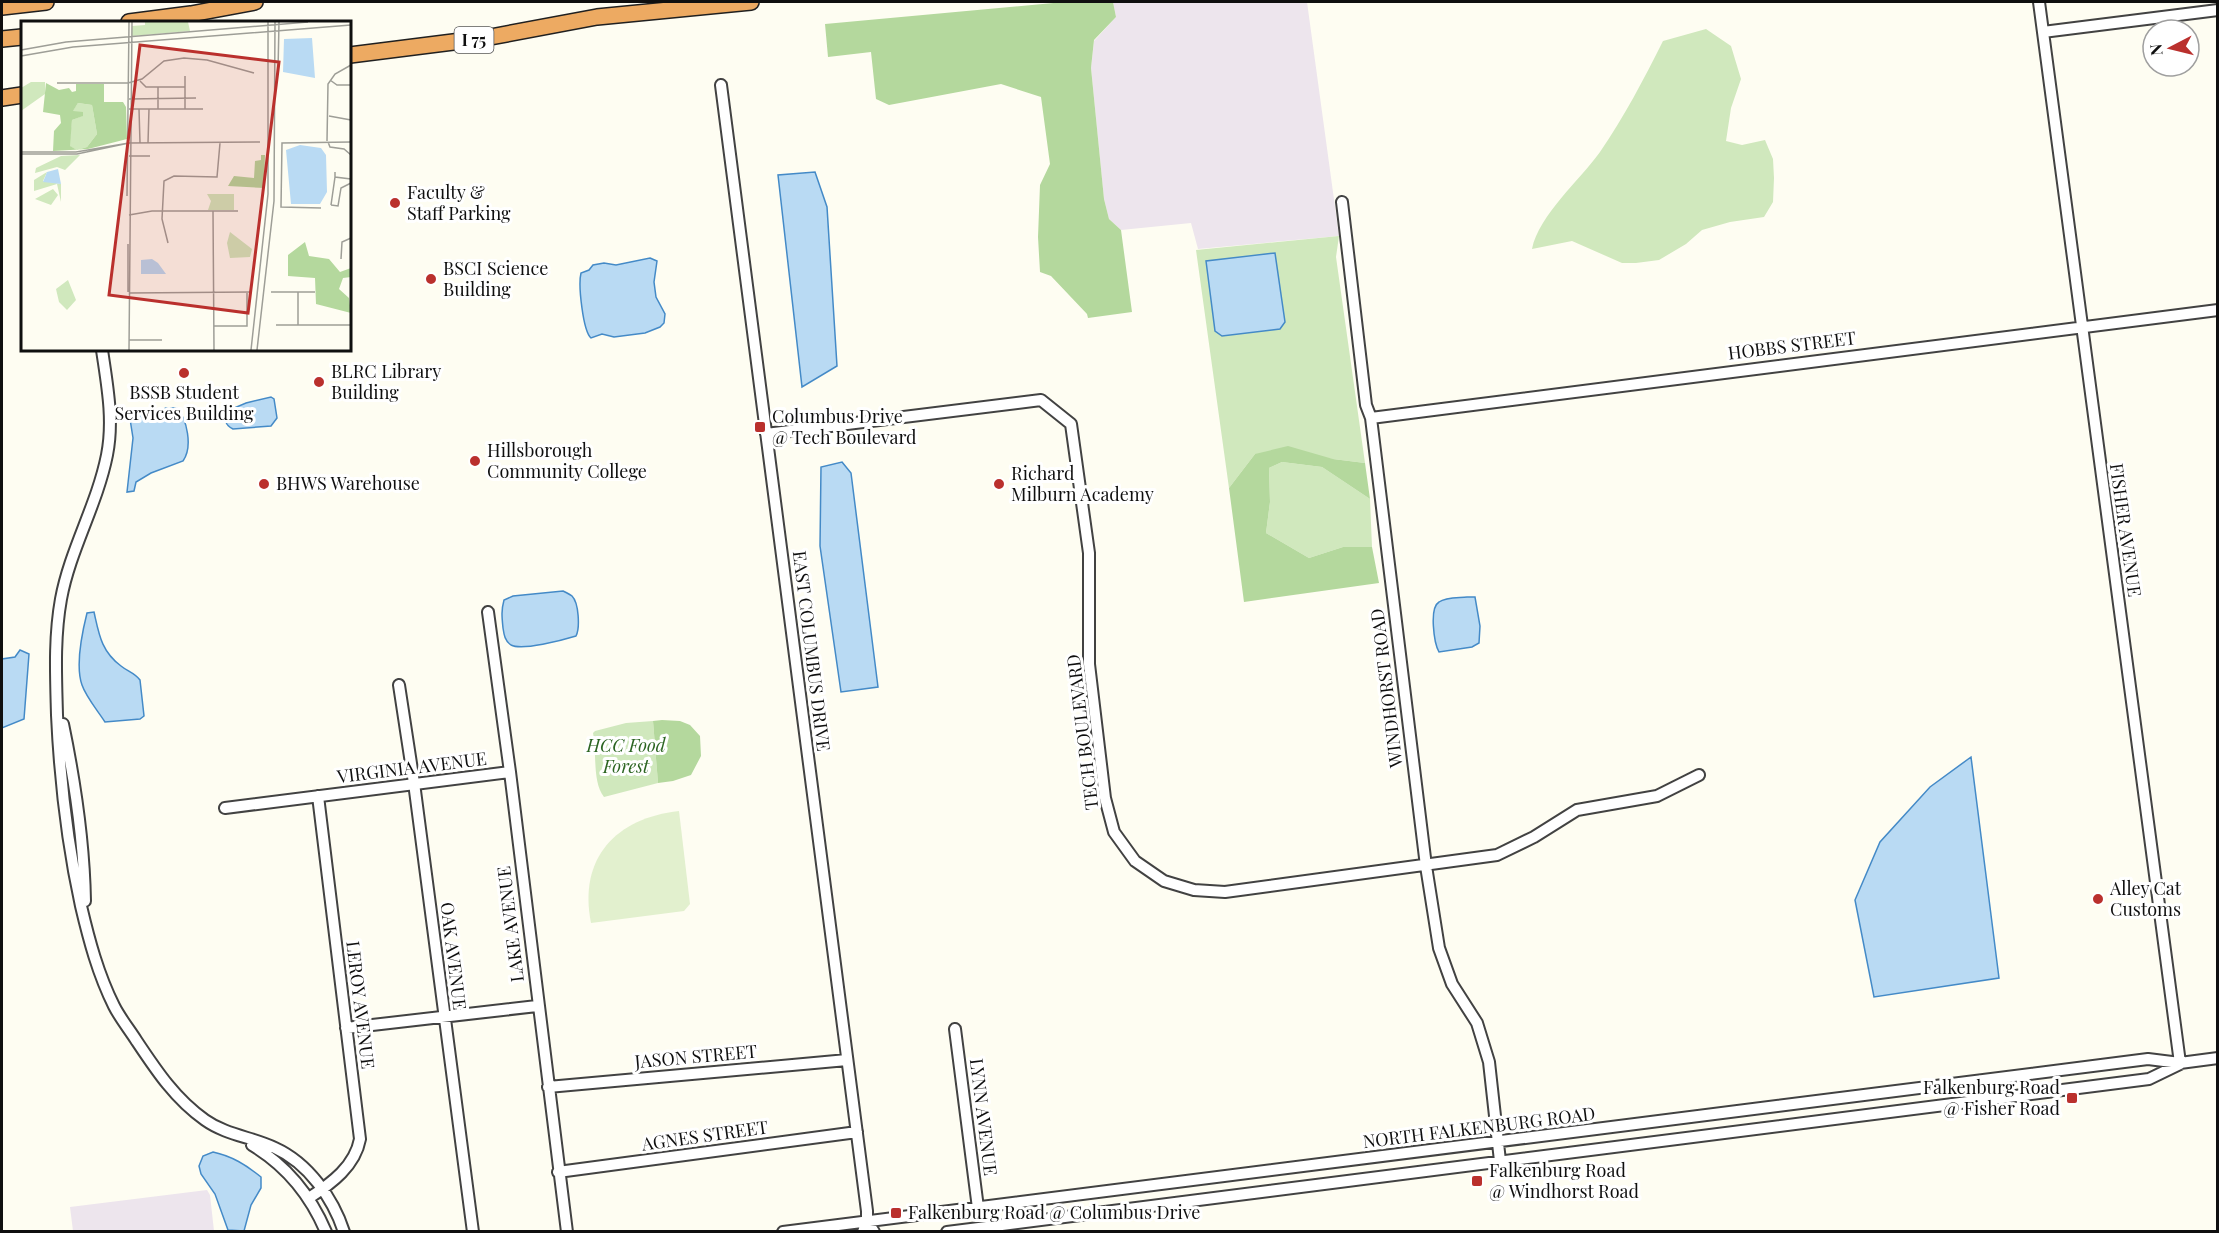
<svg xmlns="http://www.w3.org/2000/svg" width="2219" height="1233" viewBox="0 0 2219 1233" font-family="'Playfair Display',serif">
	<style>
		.industrial { fill: #ede5ed }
		.green { fill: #d0e8bd }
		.forest { fill: #b4d89d }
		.pitch { fill: #e2f0ce }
		.water { fill: #b9daf3; stroke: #448ac7; stroke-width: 1.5 }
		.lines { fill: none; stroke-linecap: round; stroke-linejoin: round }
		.minor-casing { stroke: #424242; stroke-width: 14 }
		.highway-casing { stroke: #202020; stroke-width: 18 }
		.minor { stroke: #fff; stroke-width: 10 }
		.highway { stroke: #edaa62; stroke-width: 15 }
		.poi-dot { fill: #ba302d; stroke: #fff; stroke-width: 2 }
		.labels { text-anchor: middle; stroke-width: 6; stroke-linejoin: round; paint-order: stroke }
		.shield { fill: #fff; stroke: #575757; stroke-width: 1.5 }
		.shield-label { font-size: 16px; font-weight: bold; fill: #0f0f0f }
		.poi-label { font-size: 18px; fill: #0f0f0f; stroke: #fff; text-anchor: start }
		.street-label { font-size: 18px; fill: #0f0f0f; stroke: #fff }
		.park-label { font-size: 18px; font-style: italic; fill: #2c6522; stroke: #fff }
		.inset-road { fill: none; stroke: #9e9e97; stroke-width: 1.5 }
		.view { fill: #ba302d; fill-opacity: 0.15; stroke: #ba302d; stroke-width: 3 }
		.inset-edge { fill: none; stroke: #0f0f0f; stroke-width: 3 }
	</style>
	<rect width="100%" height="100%" fill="#fefdf2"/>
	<!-- industrial -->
	<path class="industrial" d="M1113,2H1307L1339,236L1198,249L1191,223L1121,230L1109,219L1104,199L1091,68L1094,41L1116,17Z
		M207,1190L210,1195L214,1231H73L70,1207Z"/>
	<!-- green -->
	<path class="green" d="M1706,29L1731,46L1741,79L1731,108L1726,141L1742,145L1765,140L1773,159L1774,178L1773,202L1764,217L1730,222L1702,230L1686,244L1659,260L1636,263H1622L1572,241L1532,249C1539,215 1580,180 1600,152C1624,117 1644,79 1663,41Z
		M1339,236L1336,257L1365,463L1333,459L1255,454L1229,488L1196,250Z
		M1282,462L1322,467L1370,499L1372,547H1343L1309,558L1266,533L1270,502L1269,468Z
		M653,721L658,783L604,797C592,782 597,752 593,733L595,731L626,723Z"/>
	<!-- forest -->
	<path class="forest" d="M1064,2H1113L1116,17L1094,40L1091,68L1104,199L1109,219L1121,230L1132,312L1088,318L1087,314L1051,276L1040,272L1038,237L1040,185L1050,164L1041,97L1001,84L889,105L876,99L871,52L828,57L825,24Z
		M1288,446L1333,459L1365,463L1370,499L1322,467L1282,462L1269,468L1270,502L1266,533L1309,558L1343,547H1372L1379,583L1244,602L1229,488L1255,454Z
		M662,720L680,721L690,725L700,736L701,756L691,775L673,781L658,783L653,721Z"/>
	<!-- pitch -->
	<path class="pitch" d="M679,811L690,904L684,911L591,923C578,858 616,818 679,811Z"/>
	<!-- water -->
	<path class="water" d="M815,172L827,207L837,366L802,387L778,175Z
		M1275,253L1285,322L1280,329L1222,336L1215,331L1206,261Z
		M650,258L657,261L654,282L656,297L665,314L664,323L660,327L645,333L614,337L602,334L591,338C583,331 578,285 581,273L589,270L593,265L604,263L616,265Z
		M271,397L274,399L277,418L271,426L233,429C225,425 224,420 227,411L246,403Z
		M166,408H177C187,419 193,447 183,461L151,473L136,482L134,491L127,492L133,438L130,419L135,412L154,413Z
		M842,462L851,473L878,687L841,692L820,546L821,467Z
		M563,591C565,592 571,595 572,596C579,603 580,628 576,636C563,640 522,651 511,645C505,641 504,635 503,628C502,618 501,611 504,600L513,596Z
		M1467,597H1475L1480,626L1479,643L1472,647L1439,652C1434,643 1429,608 1439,602C1446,597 1459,598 1467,597Z
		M94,612C99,634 101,651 121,666C127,671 135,673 140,680L144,716L140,719L105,722C98,711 86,697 82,685C75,665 82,633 87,613Z
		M20,650L29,654L24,719L2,728V659L15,657Z
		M1971,757L1999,978L1874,997L1855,900L1880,842L1930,787Z
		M213,1152C232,1156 246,1165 261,1177V1188L251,1205L244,1231L228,1230L215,1194L201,1174L199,1166L203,1156Z"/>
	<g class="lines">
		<defs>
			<path id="minor" d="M2039,2L2180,1063
				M2043,32L2218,10
				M721,85L867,1211V1221L863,1232
				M1342,202L1366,405L1371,418L1426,866L1439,948L1452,984L1477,1023L1489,1062L1500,1161
				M102,350C107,384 114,420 107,455C97,505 70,550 61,599C54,638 56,676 57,715C60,780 67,842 81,906C89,940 98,974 114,1006C120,1018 129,1029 136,1040C156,1070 175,1099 205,1120C226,1135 252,1137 275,1148C308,1163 333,1198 344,1232
				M1371,418L2218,310
				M766,434L1041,400L1071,424L1089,553V664L1105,798L1114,832L1135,861L1164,881L1194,890L1225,892L1497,855L1534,837L1577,810L1657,796L1699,775
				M488,612L510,772L567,1232
				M399,685L414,783L473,1232
				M63,724C75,782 84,841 85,901
				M225,808L510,772
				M346,1028L537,1006
				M955,1029L978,1208
				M548,1087L847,1060
				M252,1145C287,1166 310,1194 326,1232
				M558,1172L857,1132
				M309,1198C332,1183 355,1166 360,1139L318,796
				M867,1221L874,1232
				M783,1232L2148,1059L2180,1063L2218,1058
				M947,1232L2149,1079L2180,1064"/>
			<path id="highway" d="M2,7L46,2
				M129,22L191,14L255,2
				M2,39L22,37
				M350,55L485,38L597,17L751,2
				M2,98L22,95"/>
		</defs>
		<!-- minor casing -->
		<use href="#minor" class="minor-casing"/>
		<!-- highway casing -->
		<use href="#highway" class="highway-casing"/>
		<!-- minor -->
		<use href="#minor" class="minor"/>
		<!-- highway -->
		<use href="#highway" class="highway"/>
	</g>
	<!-- markers -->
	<g class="poi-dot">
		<circle cx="395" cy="203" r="6"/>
		<circle cx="431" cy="279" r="6"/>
		<circle cx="184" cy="373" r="6"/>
		<circle cx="319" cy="382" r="6"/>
		<rect x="754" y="421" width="12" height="12" rx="3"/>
		<circle cx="475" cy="461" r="6"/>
		<circle cx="264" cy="484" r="6"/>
		<circle cx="999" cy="484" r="6"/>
		<circle cx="2098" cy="899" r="6"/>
		<rect x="2066" y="1092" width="12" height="12" rx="3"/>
		<rect x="1471" y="1175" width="12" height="12" rx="3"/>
		<rect x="890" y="1207" width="12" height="12" rx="3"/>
	</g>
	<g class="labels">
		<!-- shield labels -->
		<rect class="shield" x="454.5" y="27" width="39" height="26" rx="4.5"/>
		<g class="shield-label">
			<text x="474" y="46">I 75</text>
		</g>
		<!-- poi labels -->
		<g class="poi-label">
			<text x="407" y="199">Faculty &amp;<tspan x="407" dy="21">Staff Parking</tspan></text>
			<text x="443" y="275">BSCI Science<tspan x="443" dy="21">Building</tspan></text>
			<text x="331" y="378">BLRC Library<tspan x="331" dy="21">Building</tspan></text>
			<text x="184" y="399" text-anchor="middle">BSSB Student<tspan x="184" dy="21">Services Building</tspan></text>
			<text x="772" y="423">Columbus Drive<tspan x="772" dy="21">@ Tech Boulevard</tspan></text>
			<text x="487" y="457">Hillsborough<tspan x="487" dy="21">Community College</tspan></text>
			<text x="1011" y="480">Richard<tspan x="1011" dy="21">Milburn Academy</tspan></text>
			<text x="276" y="490">BHWS Warehouse</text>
			<text x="2110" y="895">Alley Cat<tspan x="2110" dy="21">Customs</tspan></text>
			<text x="2060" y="1094" text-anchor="end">Falkenburg Road<tspan x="2060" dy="21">@ Fisher Road</tspan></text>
			<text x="1489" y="1177">Falkenburg Road<tspan x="1489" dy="21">@ Windhorst Road</tspan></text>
			<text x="908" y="1219">Falkenburg Road @ Columbus Drive</text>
		</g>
		<!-- street labels -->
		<g class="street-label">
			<text transform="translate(1792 346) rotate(-7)" y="6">HOBBS STREET</text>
			<text transform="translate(2125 530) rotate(82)" y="6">FISHER AVENUE</text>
			<text transform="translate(811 651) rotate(83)" y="6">EAST COLUMBUS DRIVE</text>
			<text transform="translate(1387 688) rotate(-97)" y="6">WINDHORST ROAD</text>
			<text transform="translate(1083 732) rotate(-97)" y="6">TECH BOULEVARD</text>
			<text transform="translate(412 768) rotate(-7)" y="6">VIRGINIA AVENUE</text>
			<text transform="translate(511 924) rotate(-97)" y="6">LAKE AVENUE</text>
			<text transform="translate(453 956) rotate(83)" y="6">OAK AVENUE</text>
			<text transform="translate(360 1005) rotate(83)" y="6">LEROY AVENUE</text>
			<text transform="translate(696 1057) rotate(-5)" y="6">JASON STREET</text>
			<text transform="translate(983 1117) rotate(83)" y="6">LYNN AVENUE</text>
			<text transform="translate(1479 1128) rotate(-7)" y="6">NORTH FALKENBURG ROAD</text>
			<text transform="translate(705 1136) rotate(-8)" y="6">AGNES STREET</text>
		</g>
		<!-- park labels -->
		<g class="park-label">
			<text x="626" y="752">HCC Food<tspan x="626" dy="21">Forest</tspan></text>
		</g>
	</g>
	<!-- overview -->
	<g transform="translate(21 21)">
		<rect width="330" height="330" fill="#fefdf2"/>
		<path d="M124,1H167L169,10L111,15V5L124,4ZM10,61H24V73L0,90V67ZM57,82L71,84L76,113L66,126L56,129L48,125L51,99L61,95V91H51ZM59,134L44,149L36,146L14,152L15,147L40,135ZM26,151L22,160L40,163V181L36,163L13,170V159ZM32,168L37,174L30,184L14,178ZM186,173H213V189H187L190,180ZM209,211L231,228L229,236L209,237L206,222ZM47,259L55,279L46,289L38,281L35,268Z" fill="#d0e8bd"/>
		<path d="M25,62L38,69L48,67L51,71L55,70V63H83V81H102L105,86L106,118L67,128L32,130L33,110L40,102L39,94L22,91ZM57,82L71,84L76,113L66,126L56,129L49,125L51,99L62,95V91L52,90ZM240,134H244L243,167L207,165L213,155L233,157L234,140L240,139ZM284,221L288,235L308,238L319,251L330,247V256L322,257L318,268L328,277L330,292L295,283L294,257L267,255V234Z" fill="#b4d89d" fill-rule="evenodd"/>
		<path d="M291,17L294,57L262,51L263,18ZM279,124L300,127L305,134L306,171L299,183H270L265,129ZM37,148L40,163L22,161L26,151ZM131,238L137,242L145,253H120V239Z" fill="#b9daf3"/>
		<path class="inset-road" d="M0,29L45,21L287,1M0,35L52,26L330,4M257,50L258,1M164,55V88M309,59L316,64H330M119,60L125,66H164M36,62H107L121,58L143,40L163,37L186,39L233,52M108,78L175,77M108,88H182M118,88L119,122M137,88V66M308,95L330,99M306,120L307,63L314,53L330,44M307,121L309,126L323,128L330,134M127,122L128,88M0,131H55L108,122M0,133H56L108,122L239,121M108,135H129M314,151V156L330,158M106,175L108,1M310,184L317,185L320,167L330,162M310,184L314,156M300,187L260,186L261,122L330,121M192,190L193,329M108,194L131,190H217M147,222L141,198L143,160L153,155L196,156L199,122M107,223V271M320,238L321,221L330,217M250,271H294M277,271V304M108,272L230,271M255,304H330M193,305H226V271M108,319H141M108,329L111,1M230,329L247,173V1M236,329L253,180L254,1"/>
		<path class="view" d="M119,24L258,41L227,292L88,274Z"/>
		<rect width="330" height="330" class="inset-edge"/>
	</g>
	<!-- border -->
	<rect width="2219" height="1233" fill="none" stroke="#0f0f0f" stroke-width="6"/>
	<!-- north arrow -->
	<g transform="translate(2171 48) rotate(263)"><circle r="28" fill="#ffffff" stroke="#9f9f9f" stroke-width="1.5"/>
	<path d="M0-4.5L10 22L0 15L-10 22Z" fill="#ba302d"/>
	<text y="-9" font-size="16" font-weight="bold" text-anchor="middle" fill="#0f0f0f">N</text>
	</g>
</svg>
